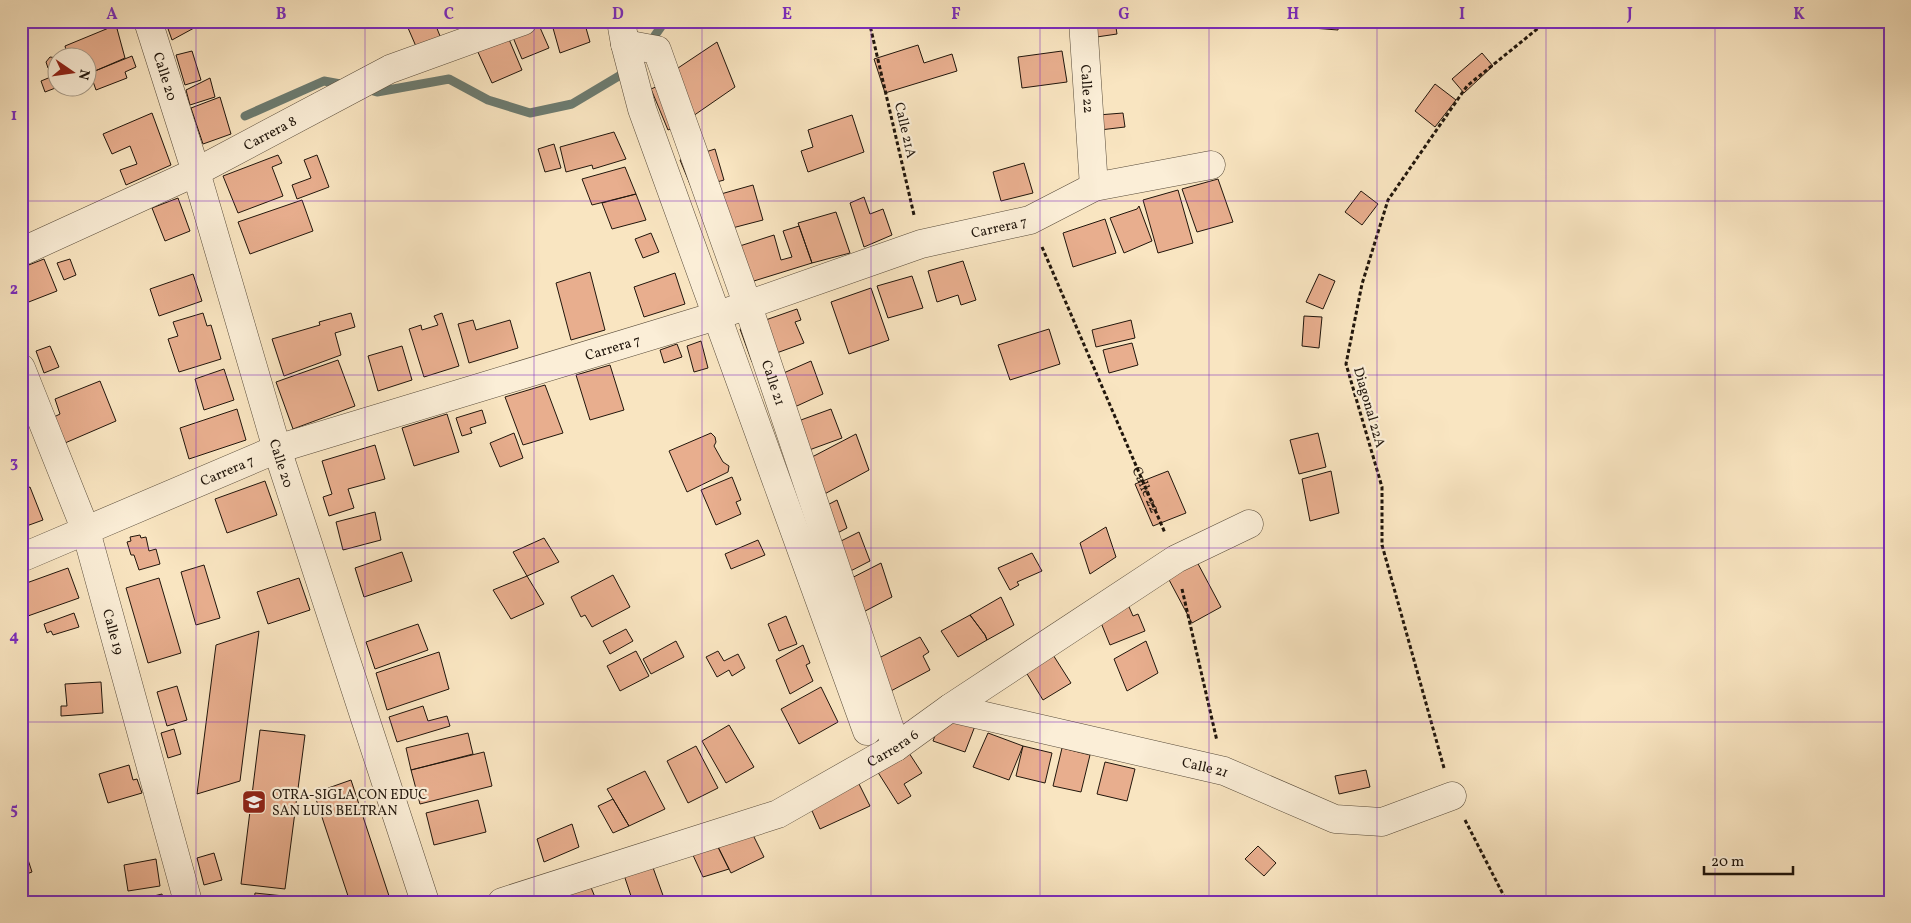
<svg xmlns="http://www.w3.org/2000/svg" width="1911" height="923" viewBox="0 0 1911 923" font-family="Vollkorn,serif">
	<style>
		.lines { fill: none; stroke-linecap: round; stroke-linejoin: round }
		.stream { stroke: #6c7b70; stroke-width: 9 }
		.building { fill: #e8ae8e; stroke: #21160c }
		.street-casing { stroke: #574a39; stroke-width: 29 }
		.path { stroke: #21160c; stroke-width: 3; stroke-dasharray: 4 2.5; stroke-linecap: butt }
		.street { stroke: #fbeed7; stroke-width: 28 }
		.grid { fill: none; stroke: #7b2cbf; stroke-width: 1; stroke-opacity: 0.55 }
		.labels { text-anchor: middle; stroke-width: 4.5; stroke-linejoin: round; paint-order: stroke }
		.street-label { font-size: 14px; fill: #21160c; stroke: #fbeed7 }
		.poi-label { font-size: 14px; fill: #21160c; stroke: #fbeed7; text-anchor: start }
		.neatline { fill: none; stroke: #7b2cbf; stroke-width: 2 }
		.grid-label { font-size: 16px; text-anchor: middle; font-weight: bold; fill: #7b2cbf }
	</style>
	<rect width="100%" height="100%" fill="#f9e5c1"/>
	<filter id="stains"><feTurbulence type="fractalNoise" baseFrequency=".004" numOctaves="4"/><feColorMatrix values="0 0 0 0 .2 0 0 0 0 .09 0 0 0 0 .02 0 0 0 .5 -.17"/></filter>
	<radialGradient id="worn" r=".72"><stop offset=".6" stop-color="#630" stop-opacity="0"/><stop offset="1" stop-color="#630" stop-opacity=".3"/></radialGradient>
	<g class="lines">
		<!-- stream -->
		<path class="stream" d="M649,44L665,21
			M366,89L377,92L449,79L488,100L530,113L572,104L629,70
			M245,116L324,81L346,85"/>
	</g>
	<!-- building -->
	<path class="building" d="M169,21H205V22L172,40L166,23Z
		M405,21H434L442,41L418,51Z
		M551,21H584L590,42L560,53Z
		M1081,21H1115L1117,34L1083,39Z
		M1313,21H1339L1338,30L1312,28Z
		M538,23L549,48L522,59L512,35Z
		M116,25L125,58L88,74V58H68L65,46Z
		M508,37L522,70L492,83L477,50Z
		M717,42L735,87L680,125L668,130L651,89L672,80L669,74Z
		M918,45L924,63L952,54L957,71L885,93L874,59Z
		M192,51L201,80L185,85L176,55Z
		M1062,51L1067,82L1022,88L1018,57Z
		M1482,53L1493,66L1464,93L1452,79Z
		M132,56L136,67L125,72L127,78L96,90L90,73Z
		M50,57L57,58L58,66L54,70L48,68L46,62Z
		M58,74V87L45,92L41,81Z
		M210,78L215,97L190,105L186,90Z
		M1435,84L1456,100L1435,127L1415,111Z
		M220,97L231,134L203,144L191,108Z
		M152,113L171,165L126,185L120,170L137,164L130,146L112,154L103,134Z
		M1123,113L1125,127L1100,130L1098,115Z
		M852,115L864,152L808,172L801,151L813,147L808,130Z
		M614,132L626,159L593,169L592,165L566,172L560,147Z
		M554,144L561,168L545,172L538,149Z
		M715,149L724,180L692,189L680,160Z
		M278,155L282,163L272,167L283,196L238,213L223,176Z
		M317,155L329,187L297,199L292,185L311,178L304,160Z
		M1024,163L1033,193L1001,201L993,172Z
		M625,167L636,194L592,205L582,179Z
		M1218,179L1233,222L1197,232L1182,189Z
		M753,185L763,220L713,233L703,199Z
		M1178,190L1193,243L1158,253L1143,200Z
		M1361,191L1378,204L1362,225L1345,212Z
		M636,194L646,220L612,229L602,203Z
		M864,197L870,214L883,209L892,235L864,247L850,203Z
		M178,198L190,231L165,241L152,208Z
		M302,200L313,231L250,254L238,222Z
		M1139,206L1152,241L1124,253L1110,218L1137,209Z
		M836,212L850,253L812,263L798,223Z
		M1105,219L1116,253L1073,267L1063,233Z
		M799,226L812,263L728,289L718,253L774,235L781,260L792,257L783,231Z
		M651,233L659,252L643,258L635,239Z
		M44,259L57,291L21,305V268Z
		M70,259L76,275L64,280L57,263Z
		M963,261L976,300L961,305L958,295L937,302L928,271Z
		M590,272L605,330L571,340L556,283Z
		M675,273L685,304L644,317L634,287Z
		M193,274L202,301L159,316L150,289Z
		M1319,274L1335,281L1323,309L1306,302Z
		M912,276L923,308L888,318L877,286Z
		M871,288L889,340L849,354L831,302Z
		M797,309L801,320L795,322L804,343L752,362L740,329Z
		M203,313L207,326L211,325L221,359L179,372L168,339L178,336L173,322Z
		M351,313L355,327L335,333L341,355L284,376L272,339L320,325L319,322Z
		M442,313L459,366L424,377L409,329L421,325L422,330L438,325L434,316Z
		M1304,316L1322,317L1319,348L1302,346Z
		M473,320L476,330L510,320L518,348L469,363L458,324Z
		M1131,320L1135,338L1096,347L1092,330Z
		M1049,329L1060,364L1010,380L998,345Z
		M701,341L708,368L694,372L687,346Z
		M1132,343L1138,365L1109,373L1103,350Z
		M677,344L682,357L664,363L660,350Z
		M50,346L59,367L44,373L36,351Z
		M402,346L412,380L378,391L368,356Z
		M338,360L355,406L293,429L276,382Z
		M811,361L823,394L775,416L763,382Z
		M610,365L624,410L590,420L576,375Z
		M224,369L234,400L204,410L195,379Z
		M100,381L116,421L65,443L54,417L60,414L55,399Z
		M545,385L563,433L523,445L505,397Z
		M237,409L246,440L189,459L180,428Z
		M831,409L842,438L790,457L779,428Z
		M482,410L486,423L470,428L472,433L462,436L456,418Z
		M447,414L459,452L414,466L402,428Z
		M514,433L523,458L500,467L490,443Z
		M711,433L715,437L716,442L714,446L723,462L729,466L728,472L687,492L669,451Z
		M1318,433L1326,467L1299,474L1290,440Z
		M856,434L869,470L806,504L793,467Z
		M375,445L385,479L348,489L354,508L329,516L323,497L332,494L322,461Z
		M1168,471L1186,513L1153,526L1135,484Z
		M1331,471L1339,513L1310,521L1302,479Z
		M732,477L741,500L736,502L741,514L716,525L701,490Z
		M265,481L277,515L227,533L215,499Z
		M30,487L43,520L21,528V490Z
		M837,500L847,528L820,542L810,514Z
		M375,512L381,540L343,550L336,522Z
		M1106,527L1116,557L1090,574L1080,543Z
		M859,532L870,561L833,580L823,550Z
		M140,535L141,538L146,537L149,551L156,549L160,564L139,570L134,555H131L127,542L131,541L130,537Z
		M544,538L559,562L527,576L513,552Z
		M758,540L765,555L731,569L725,554Z
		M402,552L412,581L364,597L355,568Z
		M1032,553L1042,571L1017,582L1019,585L1010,590L998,568Z
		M1196,560L1221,607L1192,623L1167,576Z
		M881,563L892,597L848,620L836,586Z
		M204,565L220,618L196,625L181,572Z
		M68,568L79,598L25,617L21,605V585Z
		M613,575L630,607L592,627L585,615L581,617L571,597Z
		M527,576L544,604L511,619L493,590Z
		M159,578L181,653L148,663L126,588Z
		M299,578L310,610L268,624L257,592Z
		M1001,597L1014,625L987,640L985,635L970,615Z
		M1126,600L1133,616L1138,614L1145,631L1110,645L1097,613Z
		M74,613L79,627L53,635L51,631L47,633L44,624Z
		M970,615L985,635L987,640L958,657L941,631Z
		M786,616L797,644L779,651L768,624Z
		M418,624L428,650L375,669L366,642Z
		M626,629L633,641L610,654L603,641Z
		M259,631L240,781L197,794L216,645Z
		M920,637L929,652L923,656L930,670L889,692L873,661Z
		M676,641L684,657L651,674L643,659Z
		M1146,641L1158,673L1127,691L1114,659Z
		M803,645L810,663L806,665L813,681L790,694L776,660Z
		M1048,647L1071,683L1043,700L1021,664Z
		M636,651L649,676L620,691L607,666Z
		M718,651L724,661L738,654L745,668L732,676L729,670L717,677L706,657Z
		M439,652L449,689L387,710L376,673Z
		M101,682L103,713L61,716V706H67L65,684Z
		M177,686L187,720L167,726L157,692Z
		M821,687L838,722L799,744L781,709Z
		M423,706L428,721L447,716L450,726L397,742L389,717Z
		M943,714L975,726L965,752L933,741Z
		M729,725L754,767L726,783L702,741Z
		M174,729L181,754L168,758L161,733Z
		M260,730L305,735L285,889L241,884Z
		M468,733L473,754L411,770L406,748Z
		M988,733L1023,746L1009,780L973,767Z
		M898,736L922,773L904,784L911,796L898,804L867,755Z
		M696,746L718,788L688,803L667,761Z
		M1023,746L1052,753L1045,783L1016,776Z
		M1062,748L1090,755L1081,792L1053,786Z
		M484,752L492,786L420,804L411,770Z
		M1105,762L1135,769L1127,801L1097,794Z
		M129,765L133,780L137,779L142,793L108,803L99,774Z
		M1366,770L1370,787L1339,794L1335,776Z
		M645,771L665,809L629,826L607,789Z
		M351,780L391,902H350L314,793Z
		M858,782L870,806L820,829L809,804Z
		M613,799L629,826L613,833L598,806Z
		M478,800L486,832L434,845L426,813Z
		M572,824L579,847L544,862L537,839Z
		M750,829L764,857L731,873L717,845Z
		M21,838L32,872L21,876Z
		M717,845L729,869L703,877L692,853Z
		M1258,846L1276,863L1264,876L1245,859Z
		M214,853L222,880L204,885L197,858Z
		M156,859L160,886L128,891L124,865Z
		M651,862L665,901L633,902L623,872Z
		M590,885L597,902H546Z
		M255,893L284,896V902H254Z
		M162,894L164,902H129Z"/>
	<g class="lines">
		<defs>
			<g id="street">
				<path id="s2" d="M148,21L196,172L277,449L425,902"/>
				<path d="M621,21L625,44L642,109L867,731"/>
				<path id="s3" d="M1083,21L1094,187"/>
				<path id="s4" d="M625,44L657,50L748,306L896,747"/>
				<path id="s5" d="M21,252L196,172L390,69L523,21"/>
				<path id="s6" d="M21,368L86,531L188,902"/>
				<path id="s7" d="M21,558L277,449L716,316L921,244L1030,220L1094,187L1211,165"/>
				<path id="s8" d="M950,708L1224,771L1335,819L1382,822L1452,796"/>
				<path id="s9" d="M502,902L778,814L896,747L950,708L1176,559L1249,524"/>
			</g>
		</defs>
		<!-- street casing -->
		<use href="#street" class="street-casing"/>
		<!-- path -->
		<g class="path">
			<path d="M869,21L914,215"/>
			<path id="s1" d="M1042,247L1165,533"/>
			<path d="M1182,589L1217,741"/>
			<path d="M1444,768L1382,545V487L1346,364L1362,284L1388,200L1467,86L1547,21"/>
			<path d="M1465,820L1507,902"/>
		</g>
		<!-- street -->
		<use href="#street" class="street"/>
	</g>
	<!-- grid -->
	<path class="grid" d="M196,21V902M365,21V902M534,21V902M702,21V902M871,21V902M1040,21V902M1209,21V902M1377,21V902M1546,21V902M1715,21V902M21,201H1890M21,375H1890M21,548H1890M21,722H1890"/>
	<!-- icons -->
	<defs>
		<symbol id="school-square" viewBox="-11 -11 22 22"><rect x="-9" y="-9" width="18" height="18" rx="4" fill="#8f2418" stroke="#fbeed7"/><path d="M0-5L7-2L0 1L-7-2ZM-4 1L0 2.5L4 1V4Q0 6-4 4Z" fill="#fff"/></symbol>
	</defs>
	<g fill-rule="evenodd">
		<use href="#school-square" x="240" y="788" width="28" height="28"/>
	</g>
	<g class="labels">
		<!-- street labels -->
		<g class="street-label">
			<text dy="5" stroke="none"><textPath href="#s2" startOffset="58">Calle 20</textPath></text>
			<text dy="5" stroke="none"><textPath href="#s3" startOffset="68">Calle 22</textPath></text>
			<text transform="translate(906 130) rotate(77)" y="5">Calle 21A</text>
			<text dy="5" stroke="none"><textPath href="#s5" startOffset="276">Carrera 8</textPath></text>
			<text dy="5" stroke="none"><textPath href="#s7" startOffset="1034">Carrera 7</textPath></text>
			<text dy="5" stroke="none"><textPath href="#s7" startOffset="629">Carrera 7</textPath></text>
			<text dy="5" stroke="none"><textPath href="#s4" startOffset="385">Calle 21</textPath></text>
			<text transform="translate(1370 407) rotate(74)" y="5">Diagonal 22A</text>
			<text dy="5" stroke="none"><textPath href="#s2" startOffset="462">Calle 20</textPath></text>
			<text dy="5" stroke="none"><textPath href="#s7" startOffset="224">Carrera 7</textPath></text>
			<text dy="5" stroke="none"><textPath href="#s1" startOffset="264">Calle 22</textPath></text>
			<text dy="5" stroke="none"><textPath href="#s6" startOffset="280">Calle 19</textPath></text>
			<text dy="5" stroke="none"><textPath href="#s9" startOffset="422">Carrera 6</textPath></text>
			<text dy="5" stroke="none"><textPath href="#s8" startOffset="262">Calle 21</textPath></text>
		</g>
		<!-- poi labels -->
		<g class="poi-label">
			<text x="272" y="799">OTRA-SIGLA CON EDUC<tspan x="272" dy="16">SAN LUIS BELTRAN</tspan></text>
		</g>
	</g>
	<!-- margin -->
	<rect width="1911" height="923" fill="none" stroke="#f9e5c1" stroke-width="55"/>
	<!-- north arrow -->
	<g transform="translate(72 72) rotate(103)"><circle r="24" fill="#fbeed7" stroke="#a49886"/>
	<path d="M0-4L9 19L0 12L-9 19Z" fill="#8f2418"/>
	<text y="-8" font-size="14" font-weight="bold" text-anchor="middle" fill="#21160c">N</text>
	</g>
	<!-- scale -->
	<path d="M1704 866v8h89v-8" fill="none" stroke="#21160c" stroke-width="2.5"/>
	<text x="1711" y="866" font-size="15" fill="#21160c" stroke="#fbeed7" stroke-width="4" paint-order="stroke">20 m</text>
	<rect x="28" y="28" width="1856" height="868" class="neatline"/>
	<g class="grid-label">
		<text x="112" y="19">A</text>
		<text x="281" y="19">B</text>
		<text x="449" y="19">C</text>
		<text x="618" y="19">D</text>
		<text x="787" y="19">E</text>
		<text x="956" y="19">F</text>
		<text x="1124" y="19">G</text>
		<text x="1293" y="19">H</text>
		<text x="1462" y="19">I</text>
		<text x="1630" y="19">J</text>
		<text x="1799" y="19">K</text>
		<text x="14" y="120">1</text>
		<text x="14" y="294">2</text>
		<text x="14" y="467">3</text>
		<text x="14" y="641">4</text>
		<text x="14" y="814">5</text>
	</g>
	<rect width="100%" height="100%" filter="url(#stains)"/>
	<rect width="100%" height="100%" fill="url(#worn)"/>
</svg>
